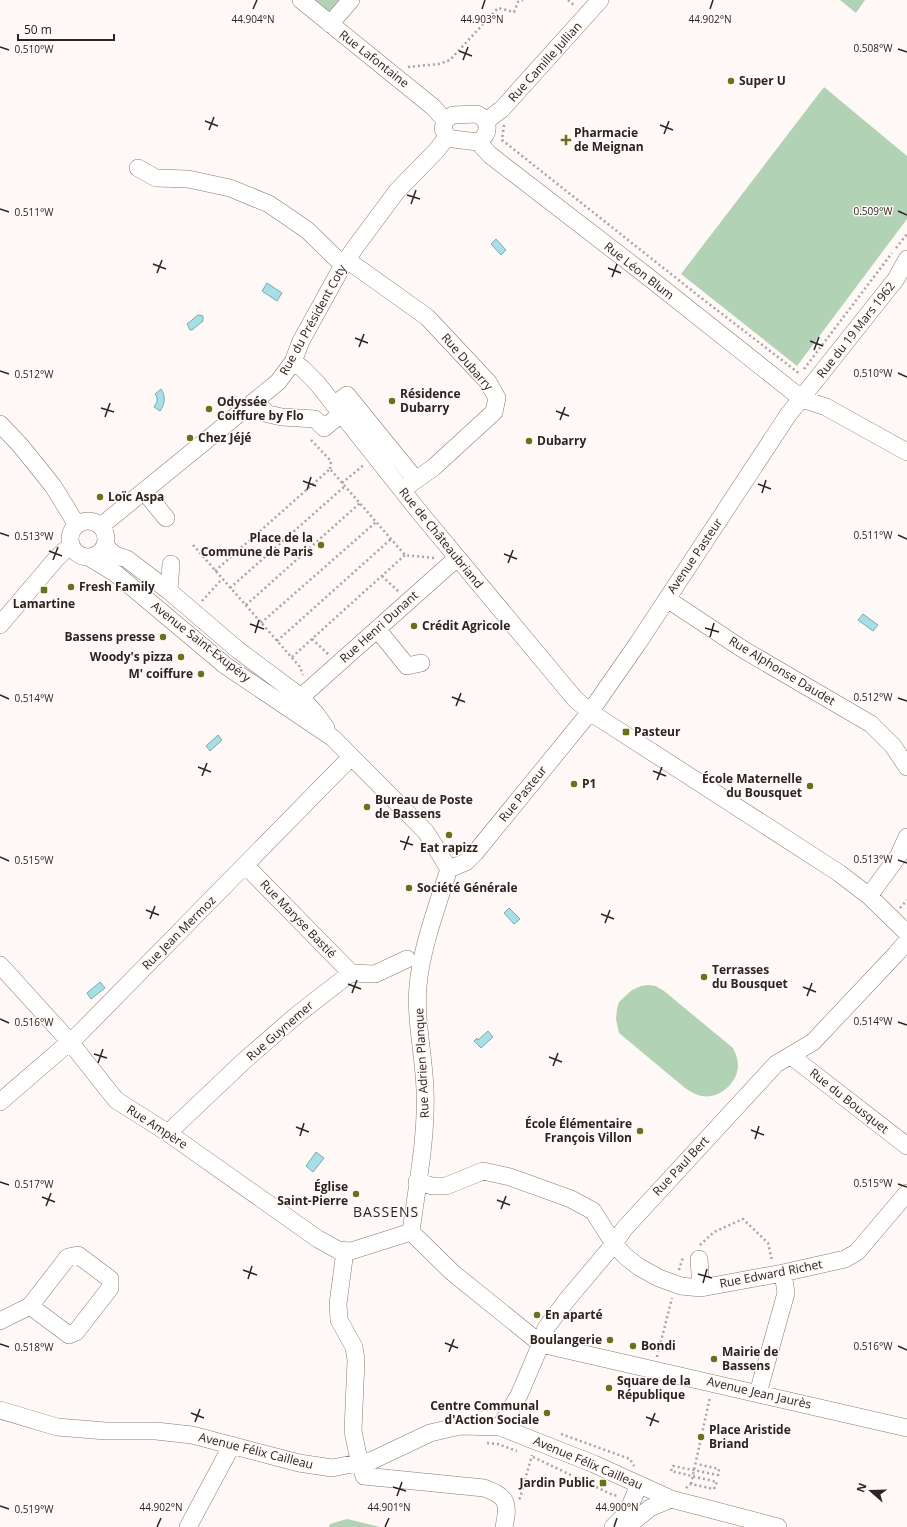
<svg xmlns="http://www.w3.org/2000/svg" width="907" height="1527" viewBox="0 0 907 1527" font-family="'Open Sans',sans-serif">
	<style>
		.green { fill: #b2d2b5 }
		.water { fill: #a6dfe5; stroke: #81a7aa }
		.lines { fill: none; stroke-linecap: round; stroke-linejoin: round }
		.minor-casing { stroke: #8d7a6d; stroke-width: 18 }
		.path { stroke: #aaa4a0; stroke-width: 2.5; stroke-dasharray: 2 3; stroke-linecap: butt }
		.minor { stroke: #fff; stroke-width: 17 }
		.ticks { fill: none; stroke: #2c241f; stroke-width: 1.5 }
		.poi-dot { fill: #67721d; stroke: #fef9f6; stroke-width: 1.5 }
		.labels { text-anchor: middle; stroke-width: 3; stroke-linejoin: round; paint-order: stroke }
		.street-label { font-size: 12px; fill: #2c241f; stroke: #fef9f6 }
		.poi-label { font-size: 12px; font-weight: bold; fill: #2c241f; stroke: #fef9f6; text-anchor: start }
		.quarter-label { font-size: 14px; letter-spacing: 1px; fill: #2c241f; stroke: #fef9f6 }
		.ticks-label { font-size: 10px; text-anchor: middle; fill: #2c241f; stroke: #fef9f6; stroke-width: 3; stroke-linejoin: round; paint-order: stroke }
	</style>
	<rect width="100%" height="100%" fill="#fef9f6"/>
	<!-- green -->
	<path class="green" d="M313,0H346L334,14L325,10Z
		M840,0H865L856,13Z
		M824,87L907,156V219L797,366L681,274Z
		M648,985L656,986L664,991L733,1048C736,1054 738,1060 738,1066C737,1084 719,1099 702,1096C695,1095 690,1091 685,1088L619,1033L616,1019L617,1009L619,1002L632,990L641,986Z
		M347,1519L380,1527H329L330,1524Z"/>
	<!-- water -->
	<path class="water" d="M496,239L506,250L501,255L491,244Z
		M267,283L282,293L277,301L262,291Z
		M198,315L203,316V321L192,330H190L187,324Z
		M161,389C166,396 165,404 160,411L154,407L157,402V397L155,394Z
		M863,614L878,625L873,631L858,620Z
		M218,735L222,740L210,751L206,746Z
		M509,908L520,919L514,924L504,913Z
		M100,982L105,988L91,999L87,993Z
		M488,1031L493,1037L481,1048L474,1041L477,1038L478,1040Z
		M316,1152L324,1158L313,1172L306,1166Z"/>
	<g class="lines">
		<defs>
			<path id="minor" d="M301,0L433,107L445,120
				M330,24L351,0
				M477,114C491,121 490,134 478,142L453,139L447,137L443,129L445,120L453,115Z
				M486,121L502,109L600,0
				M478,142L490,155L647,276L802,399L826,407L907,452
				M138,168L156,178L188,179L230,188L269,204L307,230L343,265
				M347,260L427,317L488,382L497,398L494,412L434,467L402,490
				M293,362L302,368L317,383L421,514L575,699L590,712L839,873L869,896L907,933
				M255,402L268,414L282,417L315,419L324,428L341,414
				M334,405L347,395L416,480
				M0,424L20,445L53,486L77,525
				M144,491L166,518
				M70 539a18 18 0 1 1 36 0a18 18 0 1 1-36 0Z
				M101,526L278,382L293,362L301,341L343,265L354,249L397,191L436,151L447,137
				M105,546L115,555L127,559L169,591L238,650L301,697L316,714L326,728
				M90,558L115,573L226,666L333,738L426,832L449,869
				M169,591L171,564
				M667,599L744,650L871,724L893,746L907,767
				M0,625L55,560L64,551L71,547
				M377,629L407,666L421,663
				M301,697L457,558
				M246,866L351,973
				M449,869C438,904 421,949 418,986C415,1021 424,1055 425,1090C427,1137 417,1185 411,1232L453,1273L541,1344L907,1428
				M449,869L466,862L475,853L590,712L638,643L788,415L896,279L907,259
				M869,896L899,855L907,837
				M0,965L70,1042L116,1100L168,1133L318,1239L338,1250L351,1251L411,1232
				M791,1056L907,1146
				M0,1102L80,1033L351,757
				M168,1133L245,1060L298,1014L351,973L375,974L407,959
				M417,1181L432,1186H446L483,1171L510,1177L571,1199L593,1211L614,1244L625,1256L639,1267L659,1278L681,1286L701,1288L783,1273L845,1259L857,1252L907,1193
				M345,1251L338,1304L339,1320L354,1347L356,1360L353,1431L357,1451L364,1476L484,1488C508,1496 509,1504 504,1527
				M699,1259L701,1288
				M0,1321L30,1306L68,1257L78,1255L110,1279V1288L76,1332L69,1335L30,1306
				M758,1393L786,1293L783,1273
				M0,1410L57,1427L106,1431H156L192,1435L299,1463L332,1468L373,1460L430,1433L460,1426L500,1427L594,1464L671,1499L778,1527
				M500,1427L519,1395L537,1353L546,1328L566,1301L614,1244L624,1229L776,1064L813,1042L896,954L907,941
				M188,1527L232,1445
				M613,1527L634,1521L650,1508L671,1499
				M613,1527L627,1513L639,1485"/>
		</defs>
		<!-- minor casing -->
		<use href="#minor" class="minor-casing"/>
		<!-- path -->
		<path class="path" d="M568,0L575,6
			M408,67L439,64L450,60L498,8L514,12L518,2L523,0
			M504,125L502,140L700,297L800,374
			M896,248L907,234
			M804,369L892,253
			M311,440L331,461L330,469
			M342,483L365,464
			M193,545L300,667L303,675
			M215,571L330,469L405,555L435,558
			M382,576L399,592
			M230,588L345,486
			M202,601L222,579
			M246,605L360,503
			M261,623L376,522
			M312,639L328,654
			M277,641L391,539
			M292,657L405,555
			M900,908L907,900
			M700,1245L714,1232L743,1219L768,1243L772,1261
			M679,1270L682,1260L685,1257
			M657,1357L672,1298
			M481,1410H494
			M561,1434L630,1459L634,1466
			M487,1443L498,1444L517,1451
			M533,1457L613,1495L619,1496
			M691,1484L710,1397
			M686,1488L691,1484L714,1489L717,1482L671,1471L673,1466L718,1475L719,1469L697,1464
			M519,1499L520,1498L532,1455"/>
		<!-- minor -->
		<use href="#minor" class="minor"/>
	</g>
	<!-- ticks -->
	<path class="ticks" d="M253,9L257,0M482,9L485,0M710,9L713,0M0,47L9,50M898,49L907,52M459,51L472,56M463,60L468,47M205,121L218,126M660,125L673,130M209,130L214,117M664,134L669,121M407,195L420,199M411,204L416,190M0,209L9,212M898,211L907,215M153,264L166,269M608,268L621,273M157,273L162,260M612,277L617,264M355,338L368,343M810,341L823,346M359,347L364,334M814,350L819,337M0,371L9,374M898,373L907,377M101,408L114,412M556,411L569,416M105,417L110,403M560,420L565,407M303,481L316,486M758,484L771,489M307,490L311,477M762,493L766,480M0,533L9,536M898,535L907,539M49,551L62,556M504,554L517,559M53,560L58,547M508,563L513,550M250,624L264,629M705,628L719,632M255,633L259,620M710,637L714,623M0,695L9,699M452,697L465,702M898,698L907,701M456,706L461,693M198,767L211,772M653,771L666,776M202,776L207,763M657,780L662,767M400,841L413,845M404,850L409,836M0,857L9,861M898,860L907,863M146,910L159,915M601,914L614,919M150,919L155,906M605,923L610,910M348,984L361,989M803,987L816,992M352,993L357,980M807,996L812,983M0,1019L9,1023M898,1022L907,1025M94,1054L107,1058M549,1057L562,1062M98,1063L103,1049M553,1066L558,1053M296,1127L309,1132M751,1130L764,1135M300,1136L304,1123M755,1139L759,1126M0,1182L9,1185M898,1184L907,1187M42,1197L55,1202M497,1200L510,1205M46,1206L51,1193M501,1209L506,1196M243,1270L257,1275M698,1274L712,1278M248,1279L252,1266M703,1283L707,1269M445,1343L458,1348M0,1344L9,1347M898,1346L907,1350M449,1352L454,1339M191,1413L204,1418M646,1417L659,1422M195,1422L200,1409M650,1426L655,1413M393,1487L406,1491M397,1496L402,1482M0,1506L9,1509M157,1527L161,1518M385,1527L389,1518M614,1527L617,1518"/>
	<!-- markers -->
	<g class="poi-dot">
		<circle cx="731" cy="81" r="4"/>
		<path d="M564 134h4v4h4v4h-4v4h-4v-4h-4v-4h4z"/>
		<circle cx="392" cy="401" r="4"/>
		<circle cx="209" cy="409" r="4"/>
		<circle cx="190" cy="438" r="4"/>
		<circle cx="529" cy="441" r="4"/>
		<circle cx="100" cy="497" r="4"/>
		<circle cx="321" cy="545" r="4"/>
		<circle cx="71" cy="587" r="4"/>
		<rect x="40" y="586" width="8" height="8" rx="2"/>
		<circle cx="414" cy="626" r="4"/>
		<circle cx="163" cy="637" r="4"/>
		<circle cx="181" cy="657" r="4"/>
		<circle cx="201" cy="674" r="4"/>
		<rect x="622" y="728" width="8" height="8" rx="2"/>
		<circle cx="574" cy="784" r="4"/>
		<circle cx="810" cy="786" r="4"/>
		<circle cx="367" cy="807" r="4"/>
		<circle cx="449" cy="835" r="4"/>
		<circle cx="409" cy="888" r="4"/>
		<circle cx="704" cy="977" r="4"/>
		<circle cx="640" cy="1131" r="4"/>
		<circle cx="356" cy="1194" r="4"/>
		<circle cx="537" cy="1315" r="4"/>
		<circle cx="610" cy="1340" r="4"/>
		<circle cx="633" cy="1346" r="4"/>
		<circle cx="714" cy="1359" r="4"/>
		<circle cx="609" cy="1388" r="4"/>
		<circle cx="547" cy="1413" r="4"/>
		<circle cx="701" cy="1437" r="4"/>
		<rect x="599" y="1479" width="8" height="8" rx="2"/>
	</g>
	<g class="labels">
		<!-- street labels -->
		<g class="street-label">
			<text transform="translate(374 59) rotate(38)" y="4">Rue Lafontaine</text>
			<text transform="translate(545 62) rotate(-48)" y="4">Rue Camille Jullian</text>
			<text transform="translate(639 271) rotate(38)" y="4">Rue Léon Blum</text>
			<text transform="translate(313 320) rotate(-61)" y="4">Rue du Président Coty</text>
			<text transform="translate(856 330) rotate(-52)" y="4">Rue du 19 Mars 1962</text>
			<text transform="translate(467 362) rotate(49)" y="4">Rue Dubarry</text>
			<text transform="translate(441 538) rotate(51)" y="4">Rue de Châteaubriand</text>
			<text transform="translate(695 556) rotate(-56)" y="4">Avenue Pasteur</text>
			<text transform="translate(379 627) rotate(-42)" y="4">Rue Henri Dunant</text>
			<text transform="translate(201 642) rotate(38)" y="4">Avenue Saint-Exupéry</text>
			<text transform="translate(782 671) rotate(31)" y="4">Rue Alphonse Daudet</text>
			<text transform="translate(523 794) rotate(-51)" y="4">Rue Pasteur</text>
			<text transform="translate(298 919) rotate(46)" y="4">Rue Maryse Bastié</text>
			<text transform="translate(179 933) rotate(-45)" y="4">Rue Jean Mermoz</text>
			<text transform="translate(280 1031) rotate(-41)" y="4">Rue Guynemer</text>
			<text transform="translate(422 1063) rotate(-93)" y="4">Rue Adrien Planque</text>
			<text transform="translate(849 1101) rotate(38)" y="4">Rue du Bousquet</text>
			<text transform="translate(157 1127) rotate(33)" y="4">Rue Ampère</text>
			<text transform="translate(681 1166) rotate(-47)" y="4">Rue Paul Bert</text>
			<text transform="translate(771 1274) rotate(-11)" y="4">Rue Edward Richet</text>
			<text transform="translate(759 1393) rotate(13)" y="4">Avenue Jean Jaurès</text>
			<text transform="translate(256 1451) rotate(14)" y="4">Avenue Félix Cailleau</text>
			<text transform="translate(588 1463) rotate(23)" y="4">Avenue Félix Cailleau</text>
		</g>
		<!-- poi labels -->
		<g class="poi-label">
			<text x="739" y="85">Super U</text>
			<text x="574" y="137">Pharmacie<tspan x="574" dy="14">de Meignan</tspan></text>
			<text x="400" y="398">Résidence<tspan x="400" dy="14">Dubarry</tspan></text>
			<text x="217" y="406">Odyssée<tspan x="217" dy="14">Coiffure by Flo</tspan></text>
			<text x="198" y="442">Chez Jéjé</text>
			<text x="537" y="445">Dubarry</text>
			<text x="108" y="501">Loïc Aspa</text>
			<text x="313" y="542" text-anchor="end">Place de la<tspan x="313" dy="14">Commune de Paris</tspan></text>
			<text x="79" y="591">Fresh Family</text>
			<text x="44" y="608" text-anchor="middle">Lamartine</text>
			<text x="422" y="630">Crédit Agricole</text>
			<text x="155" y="641" text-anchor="end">Bassens presse</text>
			<text x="173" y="661" text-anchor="end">Woody's pizza</text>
			<text x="193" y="678" text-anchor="end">M' coiffure</text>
			<text x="634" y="736">Pasteur</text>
			<text x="802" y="783" text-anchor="end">École Maternelle<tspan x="802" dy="14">du Bousquet</tspan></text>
			<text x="582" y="788">P1</text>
			<text x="375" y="804">Bureau de Poste<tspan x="375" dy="14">de Bassens</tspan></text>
			<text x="449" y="852" text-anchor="middle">Eat rapizz</text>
			<text x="417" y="892">Société Générale</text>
			<text x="712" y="974">Terrasses<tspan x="712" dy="14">du Bousquet</tspan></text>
			<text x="632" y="1128" text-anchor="end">École Élémentaire<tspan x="632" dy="14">François Villon</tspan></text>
			<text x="348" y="1191" text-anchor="end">Église<tspan x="348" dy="14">Saint-Pierre</tspan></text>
			<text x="545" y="1319">En aparté</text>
			<text x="602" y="1344" text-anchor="end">Boulangerie</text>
			<text x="641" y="1350">Bondi</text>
			<text x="722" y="1356">Mairie de<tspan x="722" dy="14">Bassens</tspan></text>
			<text x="617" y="1385">Square de la<tspan x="617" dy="14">République</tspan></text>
			<text x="539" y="1410" text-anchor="end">Centre Communal<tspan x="539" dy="14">d'Action Sociale</tspan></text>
			<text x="709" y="1434">Place Aristide<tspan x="709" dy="14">Briand</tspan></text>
			<text x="595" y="1487" text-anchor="end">Jardin Public</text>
		</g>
		<!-- quarter labels -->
		<g class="quarter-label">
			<text x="386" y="1217">BASSENS</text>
		</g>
	</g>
	<g class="ticks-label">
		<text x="253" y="23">44.904°N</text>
		<text x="482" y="23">44.903°N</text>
		<text x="710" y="23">44.902°N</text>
		<text x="873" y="52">0.508°W</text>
		<text x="34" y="53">0.510°W</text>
		<text x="873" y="215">0.509°W</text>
		<text x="34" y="216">0.511°W</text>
		<text x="873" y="377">0.510°W</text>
		<text x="34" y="378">0.512°W</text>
		<text x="873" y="539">0.511°W</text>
		<text x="34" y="540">0.513°W</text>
		<text x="873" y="701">0.512°W</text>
		<text x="34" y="702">0.514°W</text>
		<text x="873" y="863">0.513°W</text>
		<text x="34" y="864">0.515°W</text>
		<text x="873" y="1025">0.514°W</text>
		<text x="34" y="1026">0.516°W</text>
		<text x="873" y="1187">0.515°W</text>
		<text x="34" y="1188">0.517°W</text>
		<text x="873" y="1350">0.516°W</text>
		<text x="34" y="1351">0.518°W</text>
		<text x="161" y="1511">44.902°N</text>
		<text x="389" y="1511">44.901°N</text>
		<text x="617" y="1511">44.900°N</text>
		<text x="34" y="1513">0.519°W</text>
	</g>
	<!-- north arrow -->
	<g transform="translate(871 1491) rotate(290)" stroke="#fef9f6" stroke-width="3" paint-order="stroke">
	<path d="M0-3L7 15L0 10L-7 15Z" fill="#2c241f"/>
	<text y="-6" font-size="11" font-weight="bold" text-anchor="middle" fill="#2c241f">N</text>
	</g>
	<!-- scale -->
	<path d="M18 34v6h96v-6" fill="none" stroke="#2c241f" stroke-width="2"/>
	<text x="24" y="34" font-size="12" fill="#2c241f" stroke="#fef9f6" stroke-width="3" paint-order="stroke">50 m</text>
</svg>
